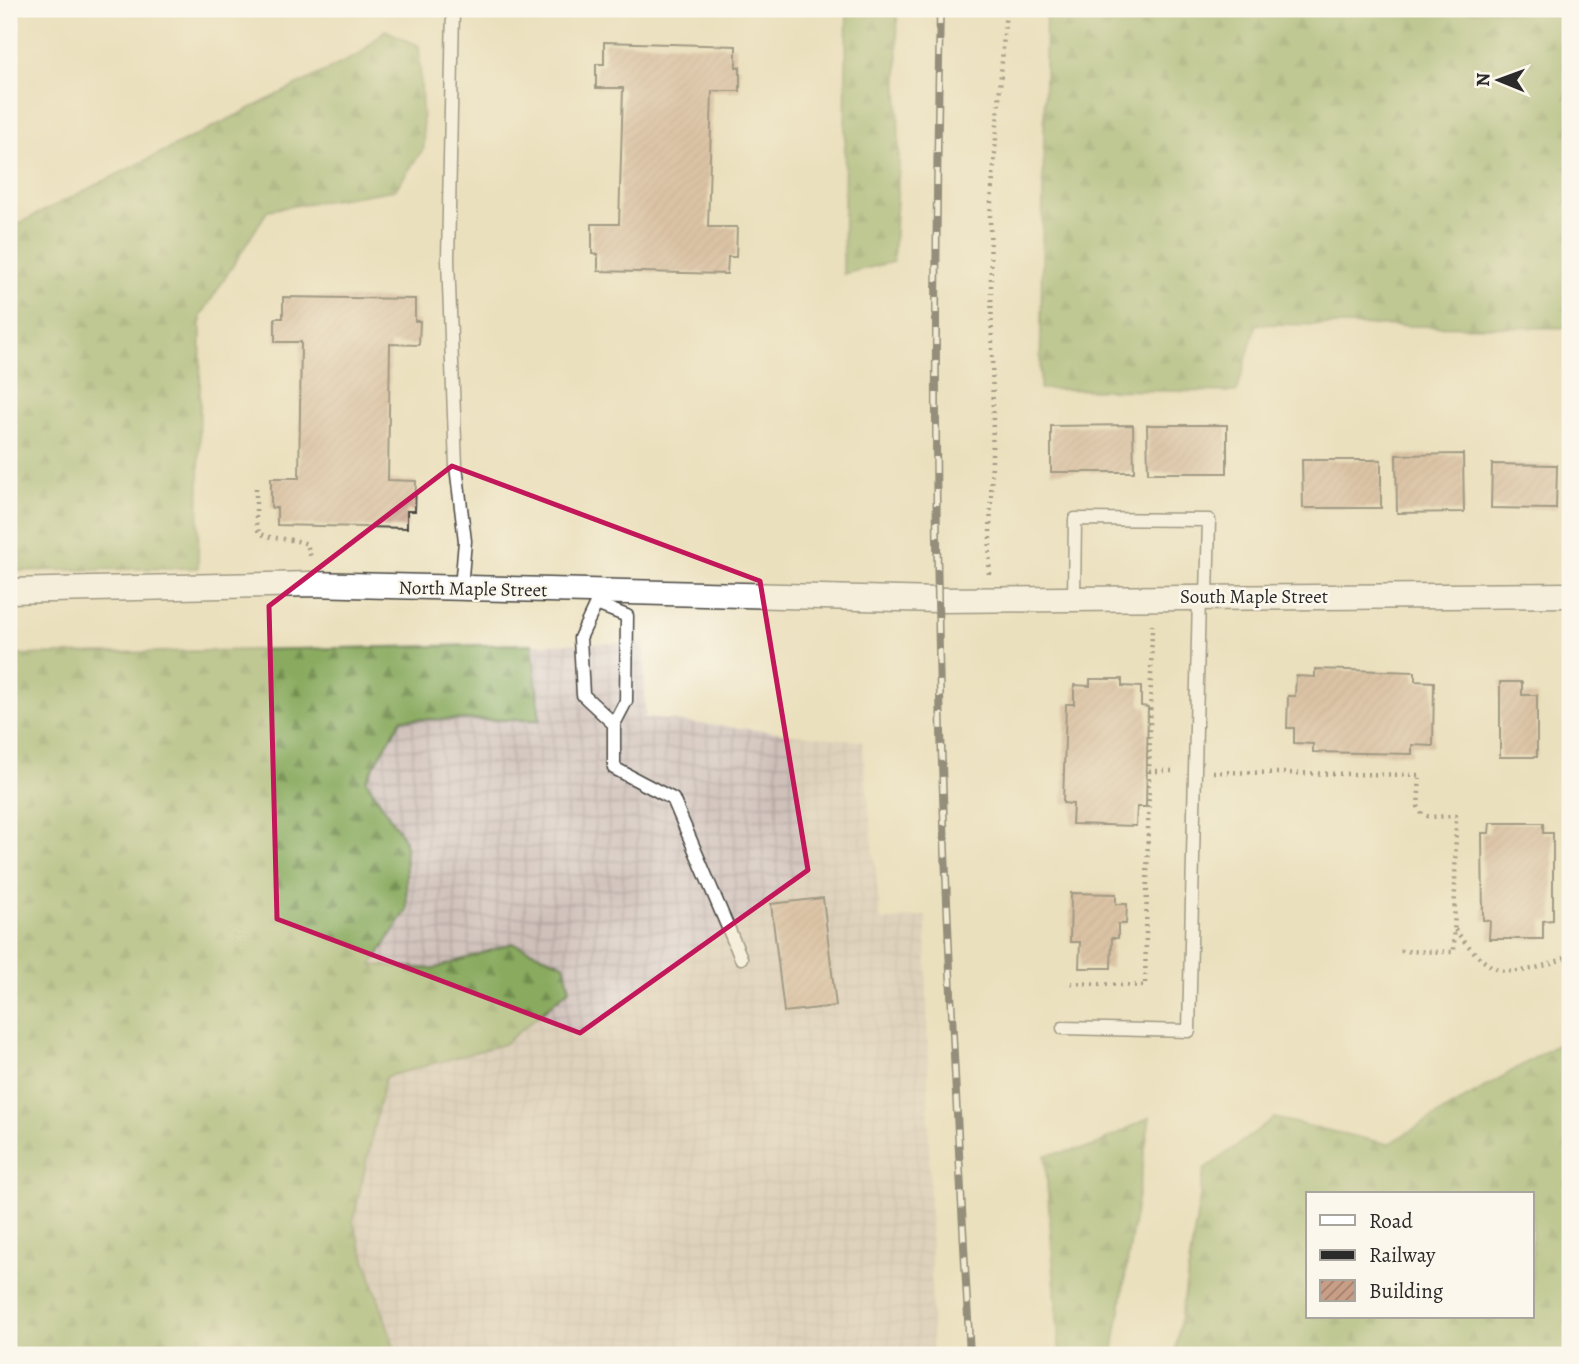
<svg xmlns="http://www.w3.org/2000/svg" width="1579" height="1364" viewBox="0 0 1579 1364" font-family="Alegreya,serif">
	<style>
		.industrial { fill: url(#industrial-grid) }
		.forest { fill: url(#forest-firs); stroke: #5a6a44; stroke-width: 2; fill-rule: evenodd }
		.building { fill: url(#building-hatch) }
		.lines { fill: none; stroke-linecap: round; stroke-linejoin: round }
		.service-casing { stroke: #484641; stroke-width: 15 }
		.minor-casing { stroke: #484641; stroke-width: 27 }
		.path { stroke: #484641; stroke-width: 4.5; stroke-dasharray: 2 5; stroke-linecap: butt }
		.service { stroke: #fff; stroke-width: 12 }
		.minor { stroke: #fff; stroke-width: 24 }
		.rail-casing { stroke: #2b2b2b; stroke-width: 8 }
		.rail { stroke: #fbf7ec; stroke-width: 5; stroke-dasharray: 16; stroke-linecap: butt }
		.marked { fill: none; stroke: #c2185b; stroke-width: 5; stroke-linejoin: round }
		.labels { text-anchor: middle; stroke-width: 5; stroke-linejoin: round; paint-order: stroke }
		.street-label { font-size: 19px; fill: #2b2b2b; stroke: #fbf7ec }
	</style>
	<defs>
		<pattern id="industrial-grid" width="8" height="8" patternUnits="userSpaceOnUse" patternTransform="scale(1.75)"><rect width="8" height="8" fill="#cfc0ba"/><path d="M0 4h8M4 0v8" fill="none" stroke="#b2a5a0"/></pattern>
		<pattern id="forest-firs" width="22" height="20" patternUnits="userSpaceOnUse" patternTransform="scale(1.75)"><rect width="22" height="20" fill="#89aa5e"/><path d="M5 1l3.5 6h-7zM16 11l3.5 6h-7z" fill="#708b4e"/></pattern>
		<pattern id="building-hatch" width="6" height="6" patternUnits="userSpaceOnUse" patternTransform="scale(1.75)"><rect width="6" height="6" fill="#c89e86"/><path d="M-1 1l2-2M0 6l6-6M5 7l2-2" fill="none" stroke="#a3816e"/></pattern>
	</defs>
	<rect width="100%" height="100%" fill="#fbf7ec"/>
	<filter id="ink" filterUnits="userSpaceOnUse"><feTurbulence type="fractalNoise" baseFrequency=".0143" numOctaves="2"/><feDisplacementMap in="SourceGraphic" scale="14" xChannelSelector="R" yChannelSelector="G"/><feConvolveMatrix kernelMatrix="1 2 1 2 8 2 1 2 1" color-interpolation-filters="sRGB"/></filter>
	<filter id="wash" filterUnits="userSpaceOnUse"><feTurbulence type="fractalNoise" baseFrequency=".00686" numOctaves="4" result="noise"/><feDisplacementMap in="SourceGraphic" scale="28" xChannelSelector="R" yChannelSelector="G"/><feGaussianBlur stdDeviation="1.57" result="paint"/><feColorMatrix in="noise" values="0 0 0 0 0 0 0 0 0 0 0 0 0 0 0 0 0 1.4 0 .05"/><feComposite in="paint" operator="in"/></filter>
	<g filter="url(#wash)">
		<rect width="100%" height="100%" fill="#ebe0bd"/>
		<!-- industrial -->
		<path class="industrial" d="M644,643L645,718L862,741L881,921L926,916L932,1355H396L353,1222L385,1077L504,1044L513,943L433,969L371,965L405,841L366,781L402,719L540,720L532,644Z"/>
		<!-- forest -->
		<path class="forest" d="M847,9H897L899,164L893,262L843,274Z
			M1046,9H1570V328L1256,324L1237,392L1040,389Z
			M385,30L419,46L424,148L395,190L268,210L201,316L198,568L9,571V228L360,54Z
			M532,644L540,720L402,719L366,780L405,841L407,910L372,965L433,969L513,943L564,964L570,989L504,1044L385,1077L353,1222L397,1355H9V655Z
			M1570,1037V1355H1175L1204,1170L1274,1118L1388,1144ZM1532,1194V1317H1308V1194Z
			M1150,1117L1113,1355H1060L1045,1155L1092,1147Z"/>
		<g id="blocks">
			<!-- building -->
			<path class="building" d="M604,42L736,46V67H740V91H712L708,227H737L736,257H728L727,274L598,271V254H592V224H619L623,88H596V64H604Z
				M283,297L415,299V321H420L419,345L390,344L388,480L416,481L415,511H407V528L277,525V508H271V478H299L301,342H275V318H283Z
				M1133,425L1134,472H1051V426Z
				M1147,425H1227V473H1148Z
				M1463,454L1464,512L1397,513L1396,455Z
				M1302,460H1381V508H1303Z
				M1492,464L1557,465L1556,509L1491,508Z
				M1315,669L1415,672V681L1434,682L1433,746L1412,745V754L1313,752V744L1294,743V728H1287L1288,696H1295L1296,676L1315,677Z
				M1090,679H1122V686L1141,687V706L1148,707L1146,807H1137L1136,826L1072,824L1073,804L1063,803L1066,704H1074V685L1090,686Z
				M1500,682H1522V695H1537V757H1500Z
				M1490,823H1543V833H1553V920L1543,921V939H1489L1490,921L1483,920L1482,833H1489Z
				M1071,893L1116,894V904H1127L1126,924H1118V938H1112L1111,968H1079L1080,942H1070Z
				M823,898L836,1006L784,1012L771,904Z"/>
		</g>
	</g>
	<g filter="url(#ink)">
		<use href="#blocks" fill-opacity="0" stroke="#484641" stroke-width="2"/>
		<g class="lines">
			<defs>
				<path id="service" d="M453,9L448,260L456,466L465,541L461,588
					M597,598L596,604L580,638L583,695L614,724
					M1074,598L1075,519L1209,520L1207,596
					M596,604L627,616L626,701L614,724V768L673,799L741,958
					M1063,1028L1189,1031L1199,596"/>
				<path id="minor" d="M9,591L310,584L938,600L1570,595"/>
			</defs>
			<!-- service casing -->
			<use href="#service" class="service-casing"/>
			<!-- minor casing -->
			<use href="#minor" class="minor-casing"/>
			<!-- path -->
			<path class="path" d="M256,488V523L259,533C275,541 290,537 307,544L311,558
				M989,574L993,417L990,216L1006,9
				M1149,771H1177
				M1213,772L1420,775L1418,806L1422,814L1430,817L1456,816L1454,952L1396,951
				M1455,930C1467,944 1482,965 1500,970C1523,975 1550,964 1570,956
				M1071,983L1145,986L1152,625"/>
			<!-- service -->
			<use href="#service" class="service"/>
			<!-- minor -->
			<use href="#minor" class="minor"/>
			<defs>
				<path id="rail" d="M940,9C936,205 934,401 938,598C942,850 956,1103 970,1355"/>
			</defs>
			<!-- rail casing -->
			<use href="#rail" class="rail-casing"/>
			<!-- rail -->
			<use href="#rail" class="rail"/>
		</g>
	</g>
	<!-- marked area -->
	<path d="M0 0H1579V1364H0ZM452,466L760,581L808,870L580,1033L277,919L269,606Z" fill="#ebe0bd" fill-opacity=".55" fill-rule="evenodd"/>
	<path class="marked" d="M452,466L760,581L808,870L580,1033L277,919L269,606Z"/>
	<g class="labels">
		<!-- street labels -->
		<g class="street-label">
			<text transform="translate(473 588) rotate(1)" y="7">North Maple Street</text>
			<text x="1254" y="603">South Maple Street</text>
		</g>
	</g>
	<!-- margin -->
	<rect width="1579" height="1364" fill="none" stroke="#fbf7ec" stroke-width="35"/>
	<!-- legend -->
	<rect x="1306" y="1192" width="228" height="126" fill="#fbf7ec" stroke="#a8a59f" stroke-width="2"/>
	<rect x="1320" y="1215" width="35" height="10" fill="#ffffff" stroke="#a8a59f" stroke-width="2"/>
	<text x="1369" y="1228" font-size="21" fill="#2b2b2b">Road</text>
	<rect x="1320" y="1250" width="35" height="10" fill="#2b2b2b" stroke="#a8a59f" stroke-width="2"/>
	<text x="1369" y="1262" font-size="21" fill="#2b2b2b">Railway</text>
	<rect x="1320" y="1280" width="35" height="21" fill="url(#building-hatch)" stroke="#a8a59f" stroke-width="2"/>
	<text x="1369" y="1298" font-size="21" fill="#2b2b2b">Building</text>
	<!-- north arrow -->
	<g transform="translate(1499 80) rotate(271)" stroke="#fbf7ec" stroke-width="5" paint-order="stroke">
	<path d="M0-5L12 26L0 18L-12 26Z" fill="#2b2b2b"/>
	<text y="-10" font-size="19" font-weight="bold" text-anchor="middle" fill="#2b2b2b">N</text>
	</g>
</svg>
